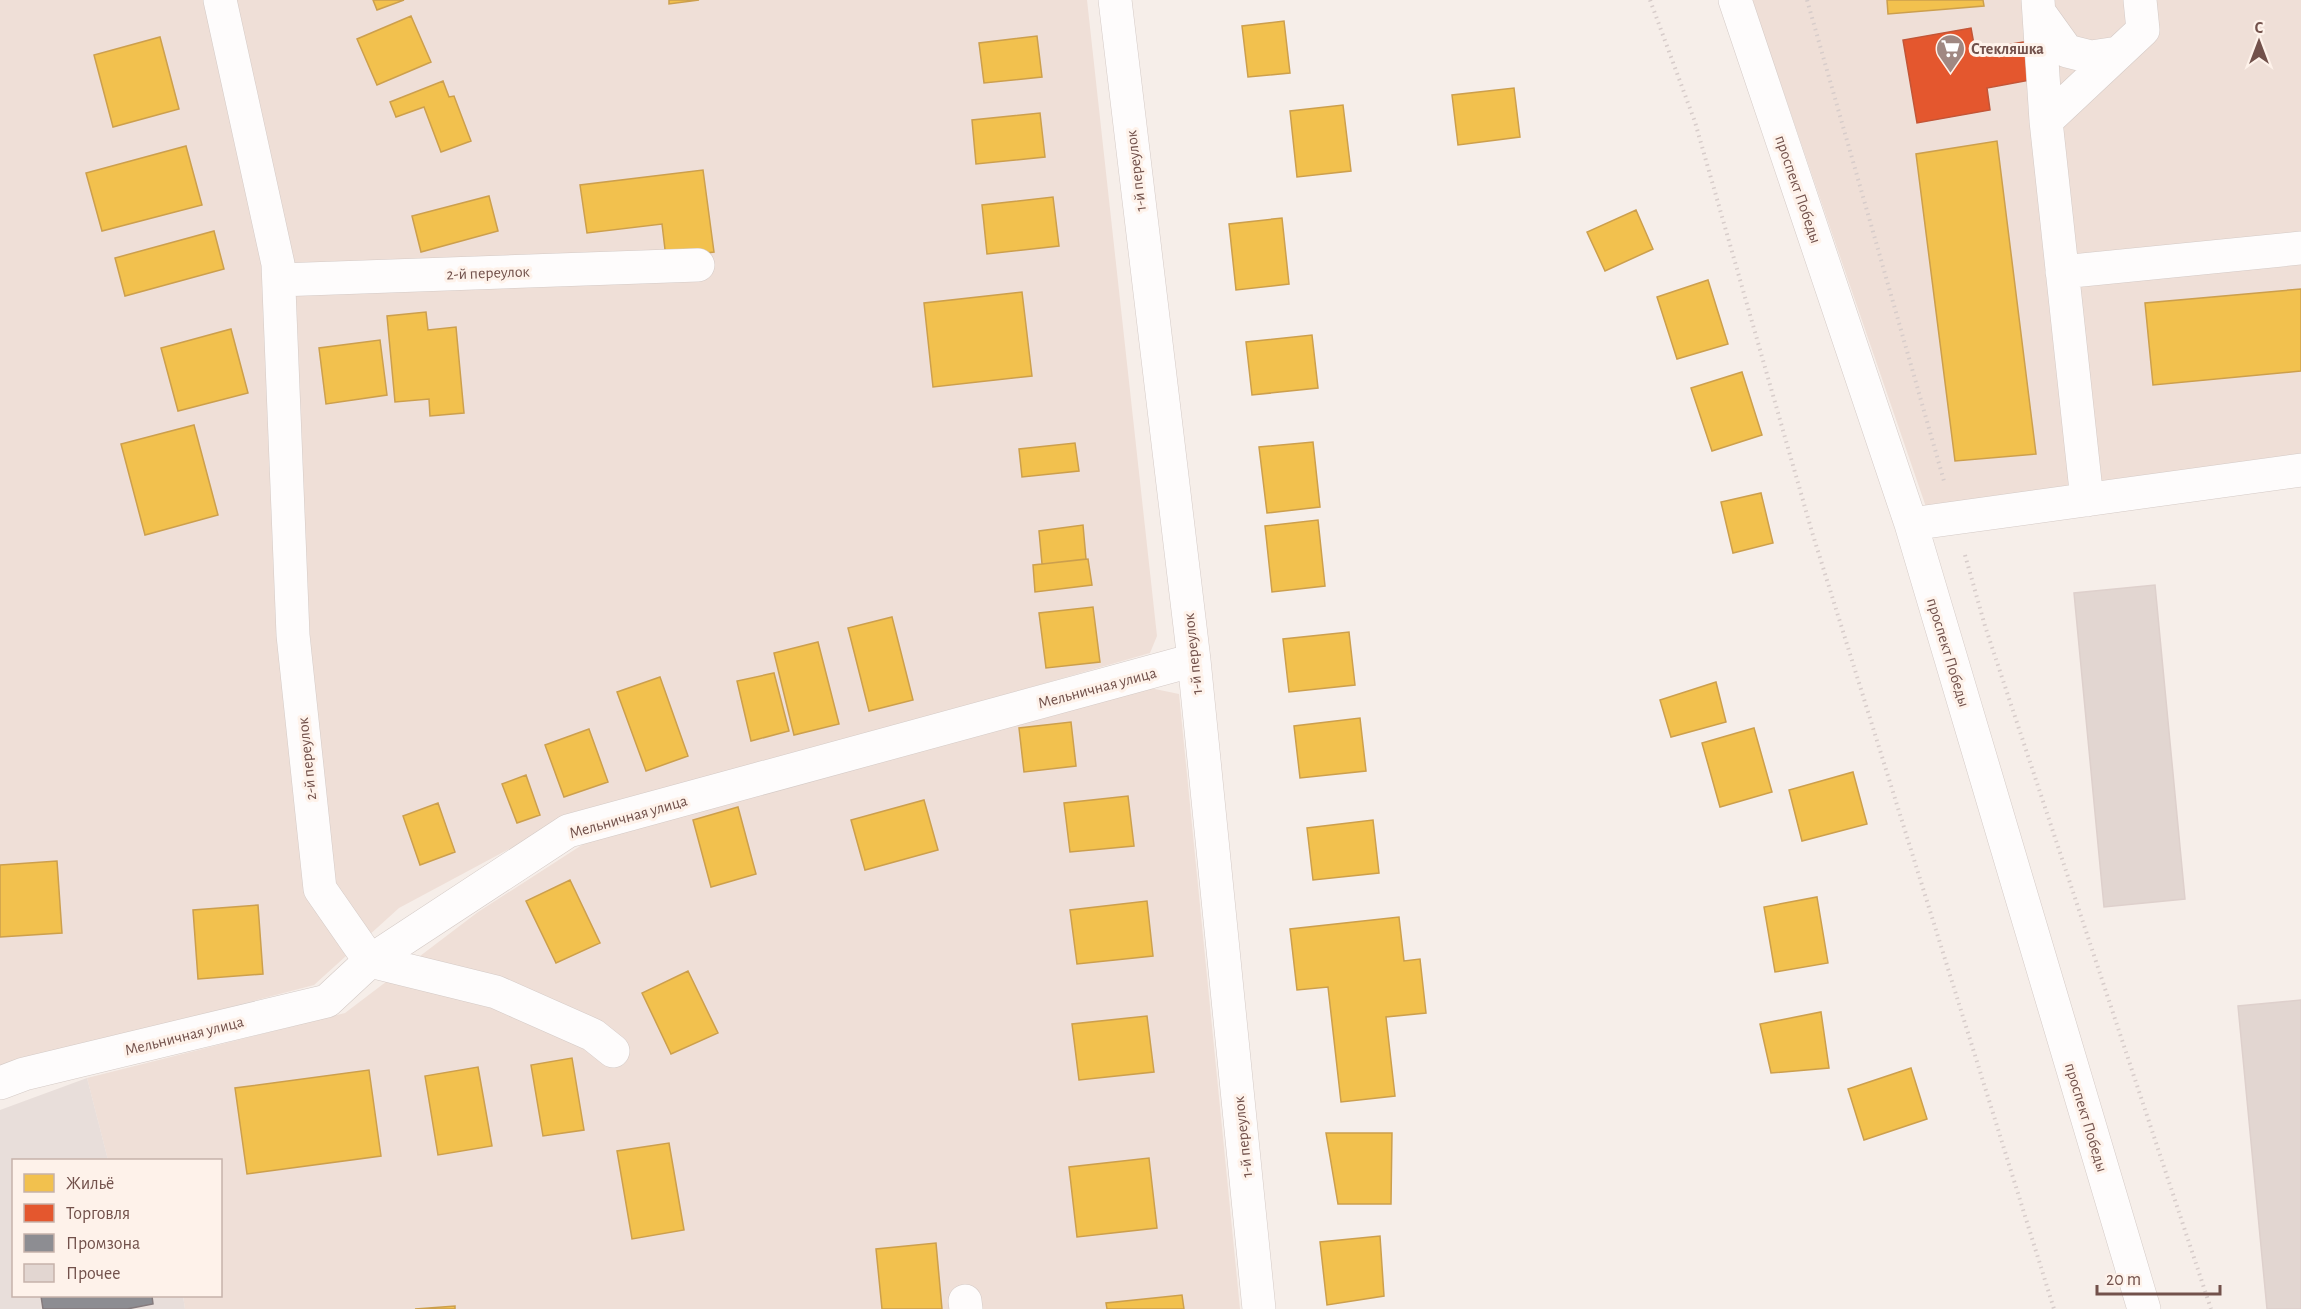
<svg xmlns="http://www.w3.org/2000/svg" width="2301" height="1309" viewBox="0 0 2301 1309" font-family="'Alegreya Sans',sans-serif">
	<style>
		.residential { fill: #efdfd7 }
		.industrial { fill: #e8deda }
		.homes { fill: #f2c14e; stroke: #cc9f4d; stroke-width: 1.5 }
		.shops { fill: #e4572e; stroke: #c25537; stroke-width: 1.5 }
		.industry { fill: #8d8d92; stroke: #857b7d; stroke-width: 1.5 }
		.building { fill: #e2d6d1; stroke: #ded0cc; stroke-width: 1.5 }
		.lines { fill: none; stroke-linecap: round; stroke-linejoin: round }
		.minor-casing { stroke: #d4cac6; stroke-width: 34 }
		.path { stroke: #d7ccca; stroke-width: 4; stroke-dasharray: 1.5 4.5; stroke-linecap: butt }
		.minor { stroke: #fefcfc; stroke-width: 33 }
		.labels { text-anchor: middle; stroke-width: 6; stroke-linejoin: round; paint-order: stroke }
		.poi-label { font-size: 16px; font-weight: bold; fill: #72514b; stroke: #fef2ea; text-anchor: start }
		.street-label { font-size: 16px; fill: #72514b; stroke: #fef2ea }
	</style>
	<rect width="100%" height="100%" fill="#f6eee9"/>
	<!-- residential -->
	<path class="residential" d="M0,0H1087L1157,636L1150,653L556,824L399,908L314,985L0,1067Z
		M1752,0H2301V455L1926,507Z
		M1150,688L1179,694L1240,1309H185L183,1296H220V1160H108L87,1078L345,1013L478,912L588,841Z"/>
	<!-- industrial -->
	<path class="industrial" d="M87,1078L108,1160H14V1296H183L185,1309H0V1110Z"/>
	<!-- homes -->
	<path class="homes" d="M373,0H404L377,10Z
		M669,0H699L669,4Z
		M1887,0H1983L1984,6L1888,14Z
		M411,16L431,62L377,85L357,39Z
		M1284,21L1290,73L1248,77L1242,26Z
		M1037,36L1042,77L984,83L979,43Z
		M160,37L179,109L113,127L94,55Z
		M443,81L449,97L454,96L471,141L441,152L424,107L396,117L390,102Z
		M1514,88L1520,137L1458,145L1452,95Z
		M1343,105L1351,171L1297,177L1290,111Z
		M1040,113L1045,157L976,164L972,120Z
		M1997,141L2036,454L1955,461L1916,154Z
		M186,146L202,205L102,231L86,173Z
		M703,170L714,252L666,258L662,224L587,233L580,185Z
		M489,196L498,231L421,252L412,216Z
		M1053,197L1059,246L987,254L982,205Z
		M1636,210L1653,249L1605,271L1587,232Z
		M1282,218L1289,284L1236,290L1229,224Z
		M214,231L224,269L125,296L115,258Z
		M1708,280L1728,344L1677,359L1657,297Z
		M2301,289V371L2153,385L2145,303Z
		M1022,292L1032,376L933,387L924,303Z
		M426,312L428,330L456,327L464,413L430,416L429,399L395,402L387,316Z
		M231,329L248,393L178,411L161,348Z
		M1312,335L1318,388L1252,395L1246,342Z
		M380,340L387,395L326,404L319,348Z
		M1742,372L1762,435L1712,451L1691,388Z
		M194,425L218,515L145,535L121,444Z
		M1313,442L1320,507L1267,513L1259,447Z
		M1075,443L1079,471L1022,477L1019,449Z
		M1761,493L1773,543L1733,553L1721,502Z
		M1318,520L1325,586L1272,592L1265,526Z
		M1083,525L1086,559L1042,564L1039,531Z
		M1088,559L1092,585L1035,592L1033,565Z
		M1093,607L1100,662L1046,668L1039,613Z
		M892,617L913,700L869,711L848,628Z
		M1349,632L1355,685L1289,692L1283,639Z
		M818,642L839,724L794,735L774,653Z
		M774,673L789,731L751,741L737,681Z
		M660,677L688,756L646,771L617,692Z
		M1716,682L1726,722L1671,737L1660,700Z
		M1360,718L1366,771L1300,778L1294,726Z
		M1071,722L1076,766L1024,772L1019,728Z
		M1754,728L1772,792L1720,807L1702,743Z
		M589,729L608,782L564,797L545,745Z
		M1853,772L1867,824L1802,841L1789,790Z
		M526,775L540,815L517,823L502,784Z
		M1128,796L1134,846L1070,852L1064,803Z
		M924,800L938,850L865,870L851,820Z
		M438,803L455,852L420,865L403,816Z
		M738,807L756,874L711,887L693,820Z
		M1373,820L1379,873L1313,880L1307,828Z
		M57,861L62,933L0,937V865Z
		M570,880L600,943L556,963L526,901Z
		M1817,897L1828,963L1775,972L1764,907Z
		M1147,901L1153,956L1077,964L1070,910Z
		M258,905L263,974L198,979L193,910Z
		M1399,917L1404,961L1420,959L1426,1013L1386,1017L1395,1096L1341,1102L1328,987L1297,990L1290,929Z
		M688,971L718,1033L671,1054L642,993Z
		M1821,1012L1829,1068L1771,1073L1760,1024Z
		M1147,1016L1154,1072L1079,1080L1072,1024Z
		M572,1058L584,1130L543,1136L531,1065Z
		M478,1067L492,1146L438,1155L425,1076Z
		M1911,1068L1927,1119L1864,1140L1848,1089Z
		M369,1070L381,1156L247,1174L235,1088Z
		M1326,1133H1392L1391,1204H1338Z
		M669,1143L684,1230L632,1239L617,1151Z
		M1149,1158L1157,1228L1077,1237L1069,1167Z
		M1380,1236L1384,1296L1327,1305L1320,1242Z
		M936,1243L942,1309H882L876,1249Z
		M1182,1295L1184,1309H1107L1106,1303Z
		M455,1306V1309H415Z"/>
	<!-- shops -->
	<path class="shops" d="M1971,28L1975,50L2029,41L2035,79L1987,88L1990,110L1917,123L1903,40Z"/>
	<!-- industry -->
	<path class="industry" d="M41,1296H152L153,1304L127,1309H43Z"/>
	<!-- building -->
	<path class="building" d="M2155,585L2185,899L2104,907L2074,593Z
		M2301,1000V1309H2267L2238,1006Z"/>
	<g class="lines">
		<defs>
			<path id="minor" d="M220,0L278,264L293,635L320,889L370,961L496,992L593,1035L613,1051
				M1115,0L1194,660L1259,1309
				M1735,0L1911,524L2144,1309
				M2038,0L2046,121
				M2039,12L2067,51L2091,57L2118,53
				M2062,272L2301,248
				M279,280L698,265
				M2087,500L2046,121L2143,30L2140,0
				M1911,524L2301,470
				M0,1083L24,1074L327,1001L370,961L568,831L1194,660
				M965,1301L966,1309"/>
		</defs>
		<!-- minor casing -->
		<use href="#minor" class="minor-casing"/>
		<!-- path -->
		<path class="path" d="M1650,0L1695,122L1812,532L2054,1309
			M1807,0L1944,481
			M1965,555L1985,626L2211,1309"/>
		<!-- minor -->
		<use href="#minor" class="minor"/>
	</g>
	<!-- icons -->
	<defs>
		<symbol id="supermarket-pin" viewBox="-11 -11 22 30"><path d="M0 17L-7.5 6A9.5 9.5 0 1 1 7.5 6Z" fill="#a08882" stroke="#fef2ea"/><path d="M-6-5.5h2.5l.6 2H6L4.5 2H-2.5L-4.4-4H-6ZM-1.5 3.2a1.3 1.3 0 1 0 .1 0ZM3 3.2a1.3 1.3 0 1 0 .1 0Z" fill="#fff"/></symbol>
	</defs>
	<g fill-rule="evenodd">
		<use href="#supermarket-pin" x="1934" y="32" width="33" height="45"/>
	</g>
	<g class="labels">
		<!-- poi labels -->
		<g class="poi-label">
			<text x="1971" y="54">Стекляшка</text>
		</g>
		<!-- street labels -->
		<g class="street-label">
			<text transform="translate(1135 171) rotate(-97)" y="6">1-й переулок</text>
			<text transform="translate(1799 189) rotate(71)" y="6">проспект Победы</text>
			<text transform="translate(488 272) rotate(-2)" y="6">2-й переулок</text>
			<text transform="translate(1949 652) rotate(73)" y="6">проспект Победы</text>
			<text transform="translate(1192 654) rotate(-96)" y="6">1-й переулок</text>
			<text transform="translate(1097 687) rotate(-15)" y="6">Мельничная улица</text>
			<text transform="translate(306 759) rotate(-96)" y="6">2-й переулок</text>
			<text transform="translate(628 816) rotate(-16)" y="6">Мельничная улица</text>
			<text transform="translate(184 1035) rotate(-14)" y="6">Мельничная улица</text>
			<text transform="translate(2087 1117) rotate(73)" y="6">проспект Победы</text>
			<text transform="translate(1242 1137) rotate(-96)" y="6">1-й переулок</text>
		</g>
	</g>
	<!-- legend -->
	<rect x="12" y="1159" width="210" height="138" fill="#fef2ea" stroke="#c6b2aa" stroke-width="1.5"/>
	<rect x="24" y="1174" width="30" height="18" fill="#f2c14e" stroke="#c6b2aa" stroke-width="1.5"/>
	<text x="66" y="1189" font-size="18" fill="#72514b">Жильё</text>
	<rect x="24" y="1204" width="30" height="18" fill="#e4572e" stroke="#c6b2aa" stroke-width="1.5"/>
	<text x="66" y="1219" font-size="18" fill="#72514b">Торговля</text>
	<rect x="24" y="1234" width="30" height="18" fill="#8d8d92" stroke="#c6b2aa" stroke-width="1.5"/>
	<text x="66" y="1249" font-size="18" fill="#72514b">Промзона</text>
	<rect x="24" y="1264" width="30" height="18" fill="#e2d6d1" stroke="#c6b2aa" stroke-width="1.5"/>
	<text x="66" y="1279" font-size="18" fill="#72514b">Прочее</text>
	<!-- north arrow -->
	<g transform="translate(2259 42)" stroke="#fef2ea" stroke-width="4.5" paint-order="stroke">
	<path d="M0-4.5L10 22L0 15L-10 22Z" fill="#72514b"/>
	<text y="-9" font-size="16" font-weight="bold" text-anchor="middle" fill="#72514b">С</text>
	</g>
	<!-- scale -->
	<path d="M2097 1285v9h123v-9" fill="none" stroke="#72514b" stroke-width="3"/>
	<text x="2106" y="1285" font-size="18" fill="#72514b" stroke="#fef2ea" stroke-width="4.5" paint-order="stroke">20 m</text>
</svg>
